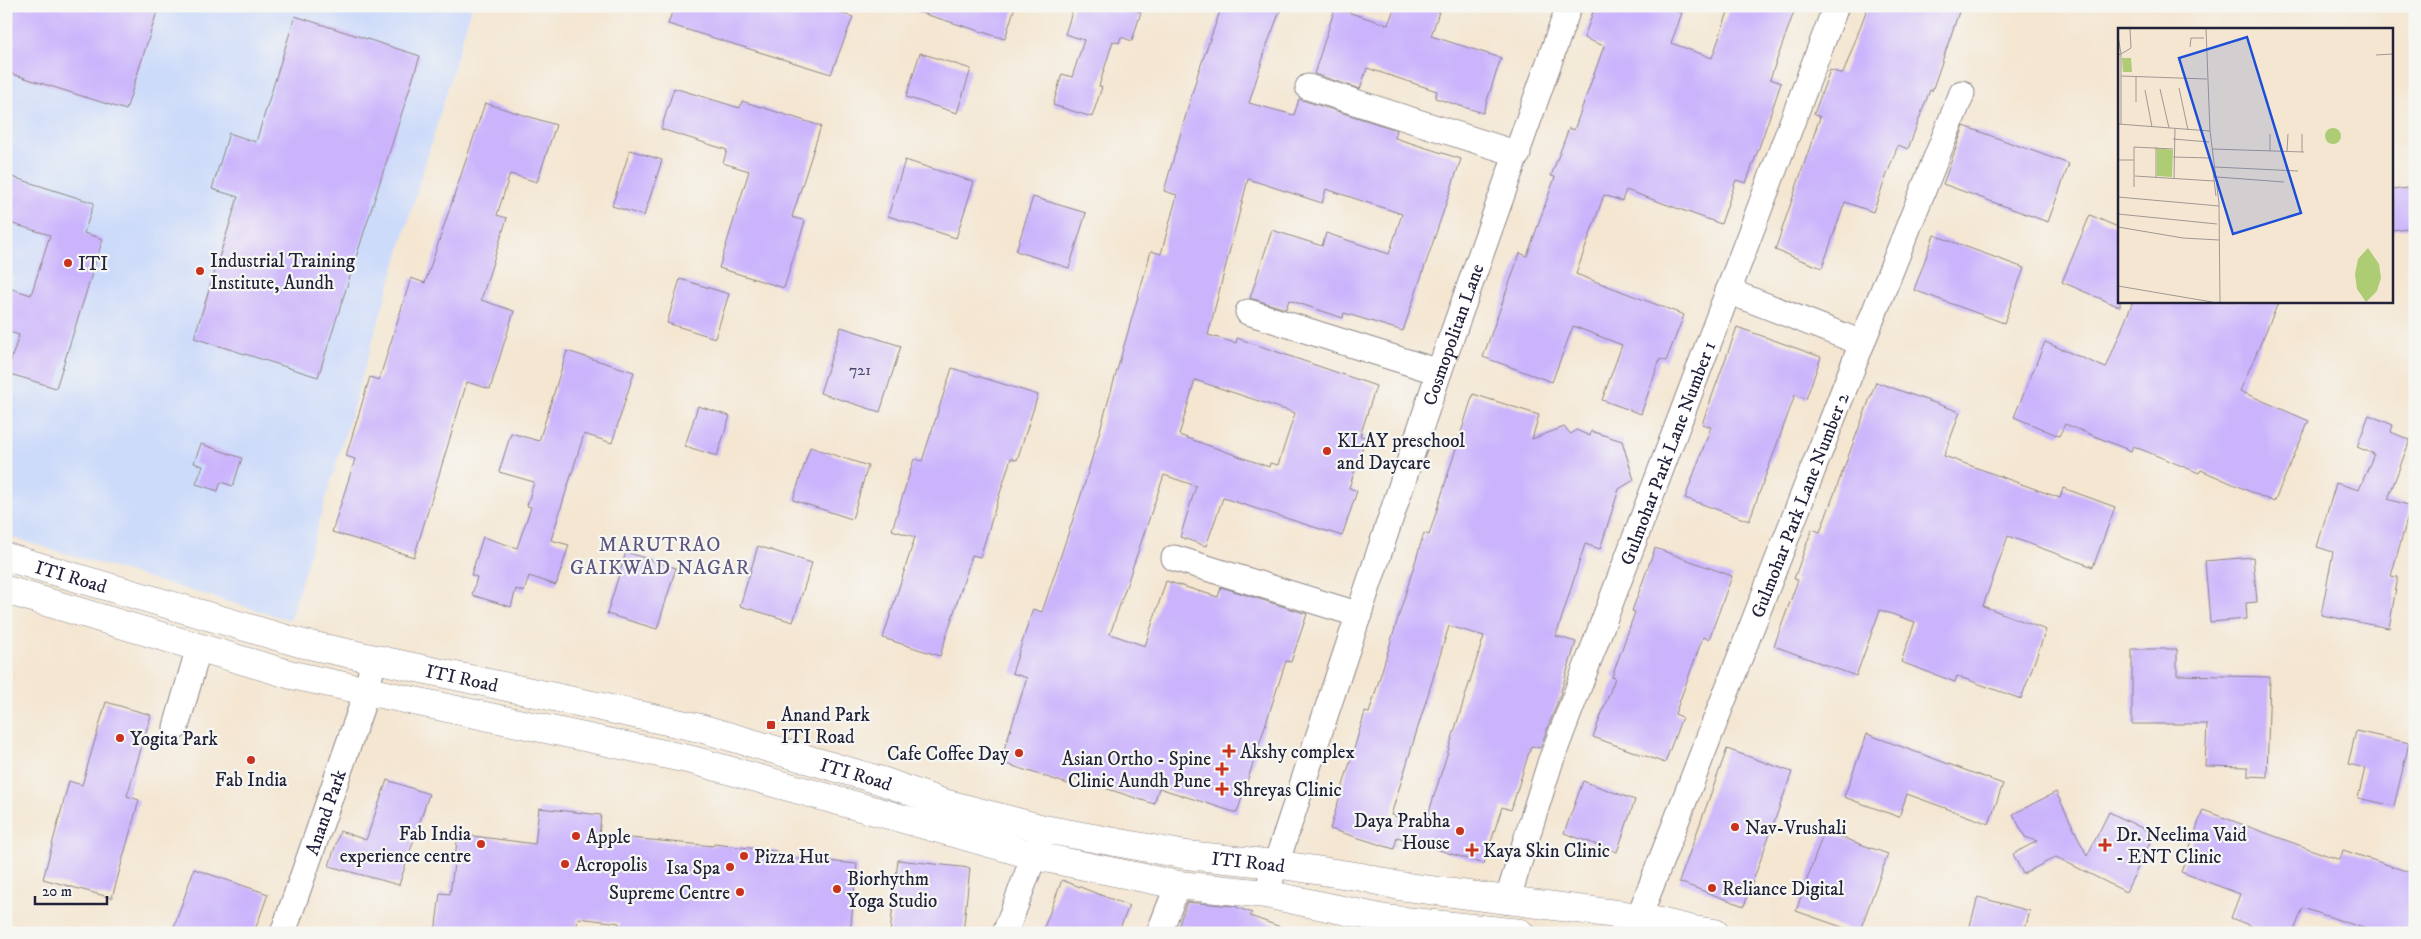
<svg xmlns="http://www.w3.org/2000/svg" width="2421" height="939" viewBox="0 0 2421 939" font-family="'IM FELL DW Pica',serif">
	<style>
		.built { fill: #cddbfa }
		.building { fill: #cbb4fc; fill-rule: evenodd }
		.lines { fill: none; stroke-linecap: round; stroke-linejoin: round }
		.minor-casing { stroke: #8b8486; stroke-width: 27 }
		.secondary-casing { stroke: #8b8486; stroke-width: 29 }
		.minor { stroke: #fff; stroke-width: 25 }
		.secondary { stroke: #fff; stroke-width: 28 }
		.poi-dot { fill: #c8321e; stroke: #f6f6f2; stroke-width: 2 }
		.labels { text-anchor: middle; stroke-width: 4.5; stroke-linejoin: round; paint-order: stroke }
		.number-label { font-size: 16px; fill: #4c466b }
		.poi-label { font-size: 19px; fill: #22223b; stroke: #f6f6f2; text-anchor: start }
		.street-label { font-size: 19px; fill: #22223b; stroke: #f6f6f2 }
		.neighbourhood-label { font-size: 20px; letter-spacing: 1px; fill: #5d557f; stroke: #f6f6f2 }
		.inset-road { fill: none; stroke: #a09895; stroke-width: 1 }
		.view { fill: #1d4ed8; fill-opacity: 0.15; stroke: #1d4ed8; stroke-width: 2.5 }
		.inset-edge { fill: none; stroke: #22223b; stroke-width: 2.5 }
	</style>
	<rect width="100%" height="100%" fill="#f6f6f2"/>
	<filter id="ink" filterUnits="userSpaceOnUse"><feTurbulence type="fractalNoise" baseFrequency=".02" numOctaves="2"/><feDisplacementMap in="SourceGraphic" scale="10" xChannelSelector="R" yChannelSelector="G"/><feConvolveMatrix kernelMatrix="1 2 1 2 8 2 1 2 1" color-interpolation-filters="sRGB"/></filter>
	<filter id="wash" filterUnits="userSpaceOnUse"><feTurbulence type="fractalNoise" baseFrequency=".0096" numOctaves="4" result="noise"/><feDisplacementMap in="SourceGraphic" scale="20" xChannelSelector="R" yChannelSelector="G"/><feGaussianBlur stdDeviation="1.12" result="paint"/><feColorMatrix in="noise" values="0 0 0 0 0 0 0 0 0 0 0 0 0 0 0 0 0 1.4 0 .05"/><feComposite in="paint" operator="in"/></filter>
	<g filter="url(#wash)">
		<rect width="100%" height="100%" fill="#f4e6d1"/>
		<!-- built -->
		<path class="built" d="M6,6H472L290,620L6,536Z"/>
		<g id="blocks">
			<!-- building -->
			<path class="building" d="M6,6H140L157,12L126,110L6,72Z
				M674,6H819L853,17L831,74L668,24Z
				M916,6H1015L1005,39L915,11Z
				M1074,6H1121L1141,12L1132,41L1121,37L1119,43L1113,41L1099,86L1102,87L1092,117L1053,105L1062,74L1072,77L1084,40L1065,34Z
				M1222,6H1282L1263,55H1264L1249,103L1294,115L1299,99L1397,130L1395,138L1461,159L1403,331L1344,313L1343,318L1289,300L1286,309L1250,298L1272,230L1322,246L1326,233L1389,254L1402,214L1326,189L1322,203L1248,179L1208,335L1236,343L1237,338L1376,386L1360,436L1366,437L1349,488L1357,491L1342,536L1223,498L1206,546L1180,537L1196,486L1164,475L1110,634L1145,646L1166,581L1218,597L1221,587L1307,614L1291,662L1286,661L1237,813L1159,788L1154,804L1071,777L1068,784L1000,762L1027,678L1012,673L1033,609L1042,612L1084,486L1151,251L1161,254L1177,195L1164,191L1198,73ZM1195,380L1295,413L1278,465L1270,463L1269,467L1179,435Z
				M1395,6H1441L1431,36L1501,58L1483,113L1435,98L1437,91L1367,68L1360,89L1314,74L1335,8L1388,25Z
				M1595,6H1663L1682,13L1671,43L1712,58L1730,6H1796L1770,79L1781,83L1760,145L1746,183L1736,180L1721,224L1626,190L1622,201L1604,195L1576,274L1684,315L1666,361L1660,359L1641,414L1602,400L1622,345L1573,326L1552,382L1483,357L1520,253L1527,256L1555,177L1551,176L1569,128L1574,130L1604,46L1584,38Z
				M1868,6H1961L1932,91L1930,90L1908,149L1898,145L1873,212L1845,202L1822,268L1775,250L1820,117L1814,114L1830,70L1843,74Z
				M295,16L420,56L318,377L194,338L238,197L212,189L229,133L256,142Z
				M920,53L971,69L957,113L906,97Z
				M674,88L740,108L742,101L821,126L792,217L805,221L784,288L719,268L749,171L723,163L727,150L661,129Z
				M485,103L556,125L537,182L510,174L497,215L507,218L481,300L514,311L490,389L467,382L414,557L332,532L355,459L346,456L370,377L379,380L411,278L425,283Z
				M1964,126L2069,164L2048,222L1943,184Z
				M630,150L662,160L644,216L612,206Z
				M905,160L974,182L956,238L888,216Z
				M6,175L94,203L84,233L103,239L56,388L7,373L19,335L6,331V287L31,295L50,235L6,222Z
				M2415,187V227L2392,230V190Z
				M1033,197L1086,213L1069,268L1016,251Z
				M2090,215L2120,228V307L2062,282Z
				M1934,235L2024,268L2004,323L1914,290Z
				M680,279L729,294L715,338L667,323Z
				M2133,301H2279L2240,391L2309,421L2274,502L2201,470L2199,473L2133,446L2131,451L2065,424L2059,436L2014,417L2045,342L2106,368Z
				M841,327L901,346L880,412L820,393Z
				M1737,327L1821,357L1806,399L1795,395L1749,521L1685,498L1711,427L1702,424Z
				M567,351L634,372L612,443L584,434L551,540L569,545L556,585L529,576L524,592L516,589L511,607L472,595L477,577L471,575L483,537L517,548L531,507L527,506L534,482L499,472L511,433L539,441Z
				M952,368L1038,395L1017,460L1011,458L980,557L972,555L940,656L883,638L915,537L892,530L914,459L922,461Z
				M1876,382L1960,412L1944,456L2060,498L2063,488L2115,507L2093,567L2008,536L1983,606L2046,630L2021,699L1957,676L1955,682L1901,662L1915,622L1880,610L1856,676L1774,646L1798,580L1794,579L1812,529L1820,532Z
				M1473,394L1539,415L1532,439L1564,427L1571,434L1576,430L1590,436L1591,431L1622,441L1634,480L1619,489L1600,549L1585,544L1556,636L1576,642L1559,698L1540,748L1531,746L1511,810L1502,807L1484,864L1397,837L1394,849L1330,829L1365,712L1369,713L1424,533L1429,535ZM1449,626L1484,636L1425,825L1391,815Z
				M698,406L730,416L717,456L685,446Z
				M2369,415L2393,425L2391,432L2410,440L2388,499L2411,506L2391,576L2398,577L2389,628L2321,615L2333,552L2317,547L2336,483L2359,490L2374,454L2357,447Z
				M201,444L242,458L233,486L221,482L218,491L196,484L203,466L194,463Z
				M810,447L868,466L852,519L793,500Z
				M758,546L812,563L793,622L740,606Z
				M1655,548L1732,576L1709,639L1703,637L1675,714L1682,717L1665,763L1593,737L1615,678L1612,677L1635,612L1632,611Z
				M626,552L676,568L657,629L607,614Z
				M2253,557L2257,602L2246,603L2247,619L2210,622L2205,561Z
				M2132,649H2177V675L2270,677L2267,777L2248,776V767L2205,766L2207,724H2132Z
				M106,702L151,715L127,796L139,800L112,898L43,879L69,781L82,785Z
				M2356,731L2409,743L2394,806L2358,798L2365,768L2348,764Z
				M1867,734L2003,784L1989,824L1907,794L1899,817L1844,797Z
				M1727,749L1792,772L1744,906L1679,882Z
				M387,780L429,794L399,885L329,866L340,831L366,840Z
				M1583,781L1635,800L1617,852L1564,833Z
				M2056,792L2087,856L2109,812L2154,834L2126,892L2056,857L2023,874L2013,854L2037,841L2025,837L2013,814Z
				M539,808L601,815L599,835L713,846L714,844L777,851V856L857,864L850,933H618L619,923L578,918L576,933H435L440,893L450,894L458,834L535,844Z
				M2203,810L2340,860L2343,850L2415,874V933H2378L2303,908L2293,933H2269L2231,918L2240,894L2181,872Z
				M1824,831L1888,854L1859,933L1796,911Z
				M898,860L970,868L963,933H890Z
				M194,869L268,894L254,933H172Z
				M1062,880L1129,906L1118,933H1042Z
				M1978,897L2030,911L2024,933H1968Z
				M1187,902L1234,906L1252,913L1250,916L1289,930L1288,933H1176Z"/>
		</g>
	</g>
	<g filter="url(#ink)">
		<use href="#blocks" fill-opacity="0" stroke="#8b8486" stroke-width="1"/>
		<g class="lines">
			<defs>
				<g id="minor">
					<path d="M1308,87L1518,154"/>
					<path d="M1728,291L1862,343"/>
					<path d="M1248,312L1439,372"/>
					<path d="M1174,558L1360,615"/>
					<path d="M176,727L199,647"/>
					<path id="s1" d="M1266,894L1439,372L1569,6"/>
					<path id="s2" d="M1507,901L1550,763L1836,6"/>
					<path id="s3" d="M1639,917L1862,343L1962,93"/>
					<path id="s4" d="M283,933L367,691L373,661"/>
					<path d="M1005,933L1041,837"/>
					<path d="M1159,933L1178,885"/>
				</g>
				<g id="secondary">
					<path id="s5" d="M6,557L300,643L700,728L882,781L940,802L1044,829L1186,855L1275,864L1362,877L1399,886L1639,917L1694,930L1715,933"/>
					<path d="M6,590L292,675L692,760L1036,856L1178,885L1266,894L1385,919L1520,933"/>
				</g>
			</defs>
			<!-- minor casing -->
			<use href="#minor" class="minor-casing"/>
			<!-- secondary casing -->
			<use href="#secondary" class="secondary-casing"/>
			<!-- minor -->
			<use href="#minor" class="minor"/>
			<!-- secondary -->
			<use href="#secondary" class="secondary"/>
		</g>
	</g>
	<!-- markers -->
	<g class="poi-dot">
		<circle cx="68" cy="263" r="5"/>
		<circle cx="200" cy="271" r="5"/>
		<circle cx="1327" cy="451" r="5"/>
		<rect x="766" y="720" width="10" height="10" rx="2.5"/>
		<circle cx="120" cy="738" r="5"/>
		<path d="M1226.5 743.5h5v5h5v5h-5v5h-5v-5h-5v-5h5z"/>
		<circle cx="1019" cy="753" r="5"/>
		<circle cx="251" cy="760" r="5"/>
		<path d="M1219.5 761.5h5v5h5v5h-5v5h-5v-5h-5v-5h5z"/>
		<path d="M1219.5 781.5h5v5h5v5h-5v5h-5v-5h-5v-5h5z"/>
		<circle cx="1735" cy="827" r="5"/>
		<circle cx="1460" cy="831" r="5"/>
		<circle cx="576" cy="836" r="5"/>
		<circle cx="481" cy="844" r="5"/>
		<path d="M2102.5 837.5h5v5h5v5h-5v5h-5v-5h-5v-5h5z"/>
		<path d="M1469.5 842.5h5v5h5v5h-5v5h-5v-5h-5v-5h5z"/>
		<circle cx="744" cy="856" r="5"/>
		<circle cx="565" cy="864" r="5"/>
		<circle cx="730" cy="867" r="5"/>
		<circle cx="1712" cy="888" r="5"/>
		<circle cx="837" cy="889" r="5"/>
		<circle cx="740" cy="892" r="5"/>
	</g>
	<g class="labels">
		<!-- number labels -->
		<g class="number-label">
			<text x="860" y="375">721</text>
		</g>
		<!-- poi labels -->
		<g class="poi-label">
			<text x="210" y="267">Industrial Training<tspan x="210" dy="22">Institute, Aundh</tspan></text>
			<text x="78" y="270">ITI</text>
			<text x="1337" y="447">KLAY preschool<tspan x="1337" dy="22">and Daycare</tspan></text>
			<text x="781" y="721">Anand Park<tspan x="781" dy="22">ITI Road</tspan></text>
			<text x="130" y="745">Yogita Park</text>
			<text x="1240" y="758">Akshy complex</text>
			<text x="1009" y="760" text-anchor="end">Cafe Coffee Day</text>
			<text x="1211" y="765" text-anchor="end">Asian Ortho - Spine<tspan x="1211" dy="22">Clinic Aundh Pune</tspan></text>
			<text x="251" y="786" text-anchor="middle">Fab India</text>
			<text x="1233" y="796">Shreyas Clinic</text>
			<text x="1450" y="827" text-anchor="end">Daya Prabha<tspan x="1450" dy="22">House</tspan></text>
			<text x="1745" y="834">Nav-Vrushali</text>
			<text x="471" y="840" text-anchor="end">Fab India<tspan x="471" dy="22">experience centre</tspan></text>
			<text x="2116" y="841">Dr. Neelima Vaid<tspan x="2116" dy="22">- ENT Clinic</tspan></text>
			<text x="586" y="843">Apple</text>
			<text x="1483" y="857">Kaya Skin Clinic</text>
			<text x="754" y="863">Pizza Hut</text>
			<text x="575" y="871">Acropolis</text>
			<text x="720" y="874" text-anchor="end">Isa Spa</text>
			<text x="847" y="885">Biorhythm<tspan x="847" dy="22">Yoga Studio</tspan></text>
			<text x="1722" y="895">Reliance Digital</text>
			<text x="730" y="899" text-anchor="end">Supreme Centre</text>
		</g>
		<!-- street labels -->
		<g class="street-label">
			<text dy="7" stroke="none"><textPath href="#s1" startOffset="590">Cosmopolitan Lane</textPath></text>
			<text dy="7" stroke="none"><textPath href="#s2" startOffset="476">Gulmohar Park Lane Number 1</textPath></text>
			<text dy="7" stroke="none"><textPath href="#s3" startOffset="442">Gulmohar Park Lane Number 2</textPath></text>
			<text dy="7" stroke="none"><textPath href="#s5" startOffset="68">ITI Road</textPath></text>
			<text dy="7" stroke="none"><textPath href="#s5" startOffset="472">ITI Road</textPath></text>
			<text dy="7" stroke="none"><textPath href="#s5" startOffset="878">ITI Road</textPath></text>
			<text dy="7" stroke="none"><textPath href="#s4" startOffset="128">Anand Park</textPath></text>
			<text dy="7" stroke="none"><textPath href="#s5" startOffset="1281">ITI Road</textPath></text>
		</g>
		<!-- neighbourhood labels -->
		<g class="neighbourhood-label">
			<text x="660" y="551">MARUTRAO<tspan x="660" dy="23">GAIKWAD NAGAR</tspan></text>
		</g>
	</g>
	<!-- overview -->
	<g transform="translate(2118 28)">
		<rect width="275" height="275" fill="#f4e6d1"/>
		<path d="M4,30H13L14,44H5ZM207 108a8 8 0 1 1 16 0a8 8 0 1 1-16 0ZM39,120L55,122L54,149L39,148ZM250,220L261,236L263,250L259,263L248,274L239,261L237,246L240,231Z" fill="#adcc73"/>
		<path class="inset-road" d="M88,1L92,103L101,175L102,274M0,8L3,26L0,27M72,19L73,10H86M258,27L275,26M3,48L89,51M61,60L70,102M42,61L51,100M27,62L34,99M18,74V48M0,96L92,103M3,96V26L13,20L12,1M55,111L91,114M38,119V149M94,121L186,124M152,123V106M169,123L170,106M184,124V106M55,129L93,130M0,132H16M97,139L180,143M95,143L98,168M17,148L96,153M99,149L166,154M56,150L57,101M16,159V119L55,121M0,169L101,178M0,186L99,196M0,199L65,210L101,212M0,258L94,274"/>
		<path class="view" d="M129,9L183,185L115,206L61,30Z"/>
		<rect width="275" height="275" class="inset-edge"/>
	</g>
	<!-- margin -->
	<rect width="2421" height="939" fill="none" stroke="#f6f6f2" stroke-width="25"/>
	<!-- scale -->
	<path d="M35 896v8h72v-8" fill="none" stroke="#22223b" stroke-width="2.5"/>
	<text x="42" y="896" font-size="15" fill="#22223b" stroke="#f6f6f2" stroke-width="4" paint-order="stroke">20 m</text>
</svg>
